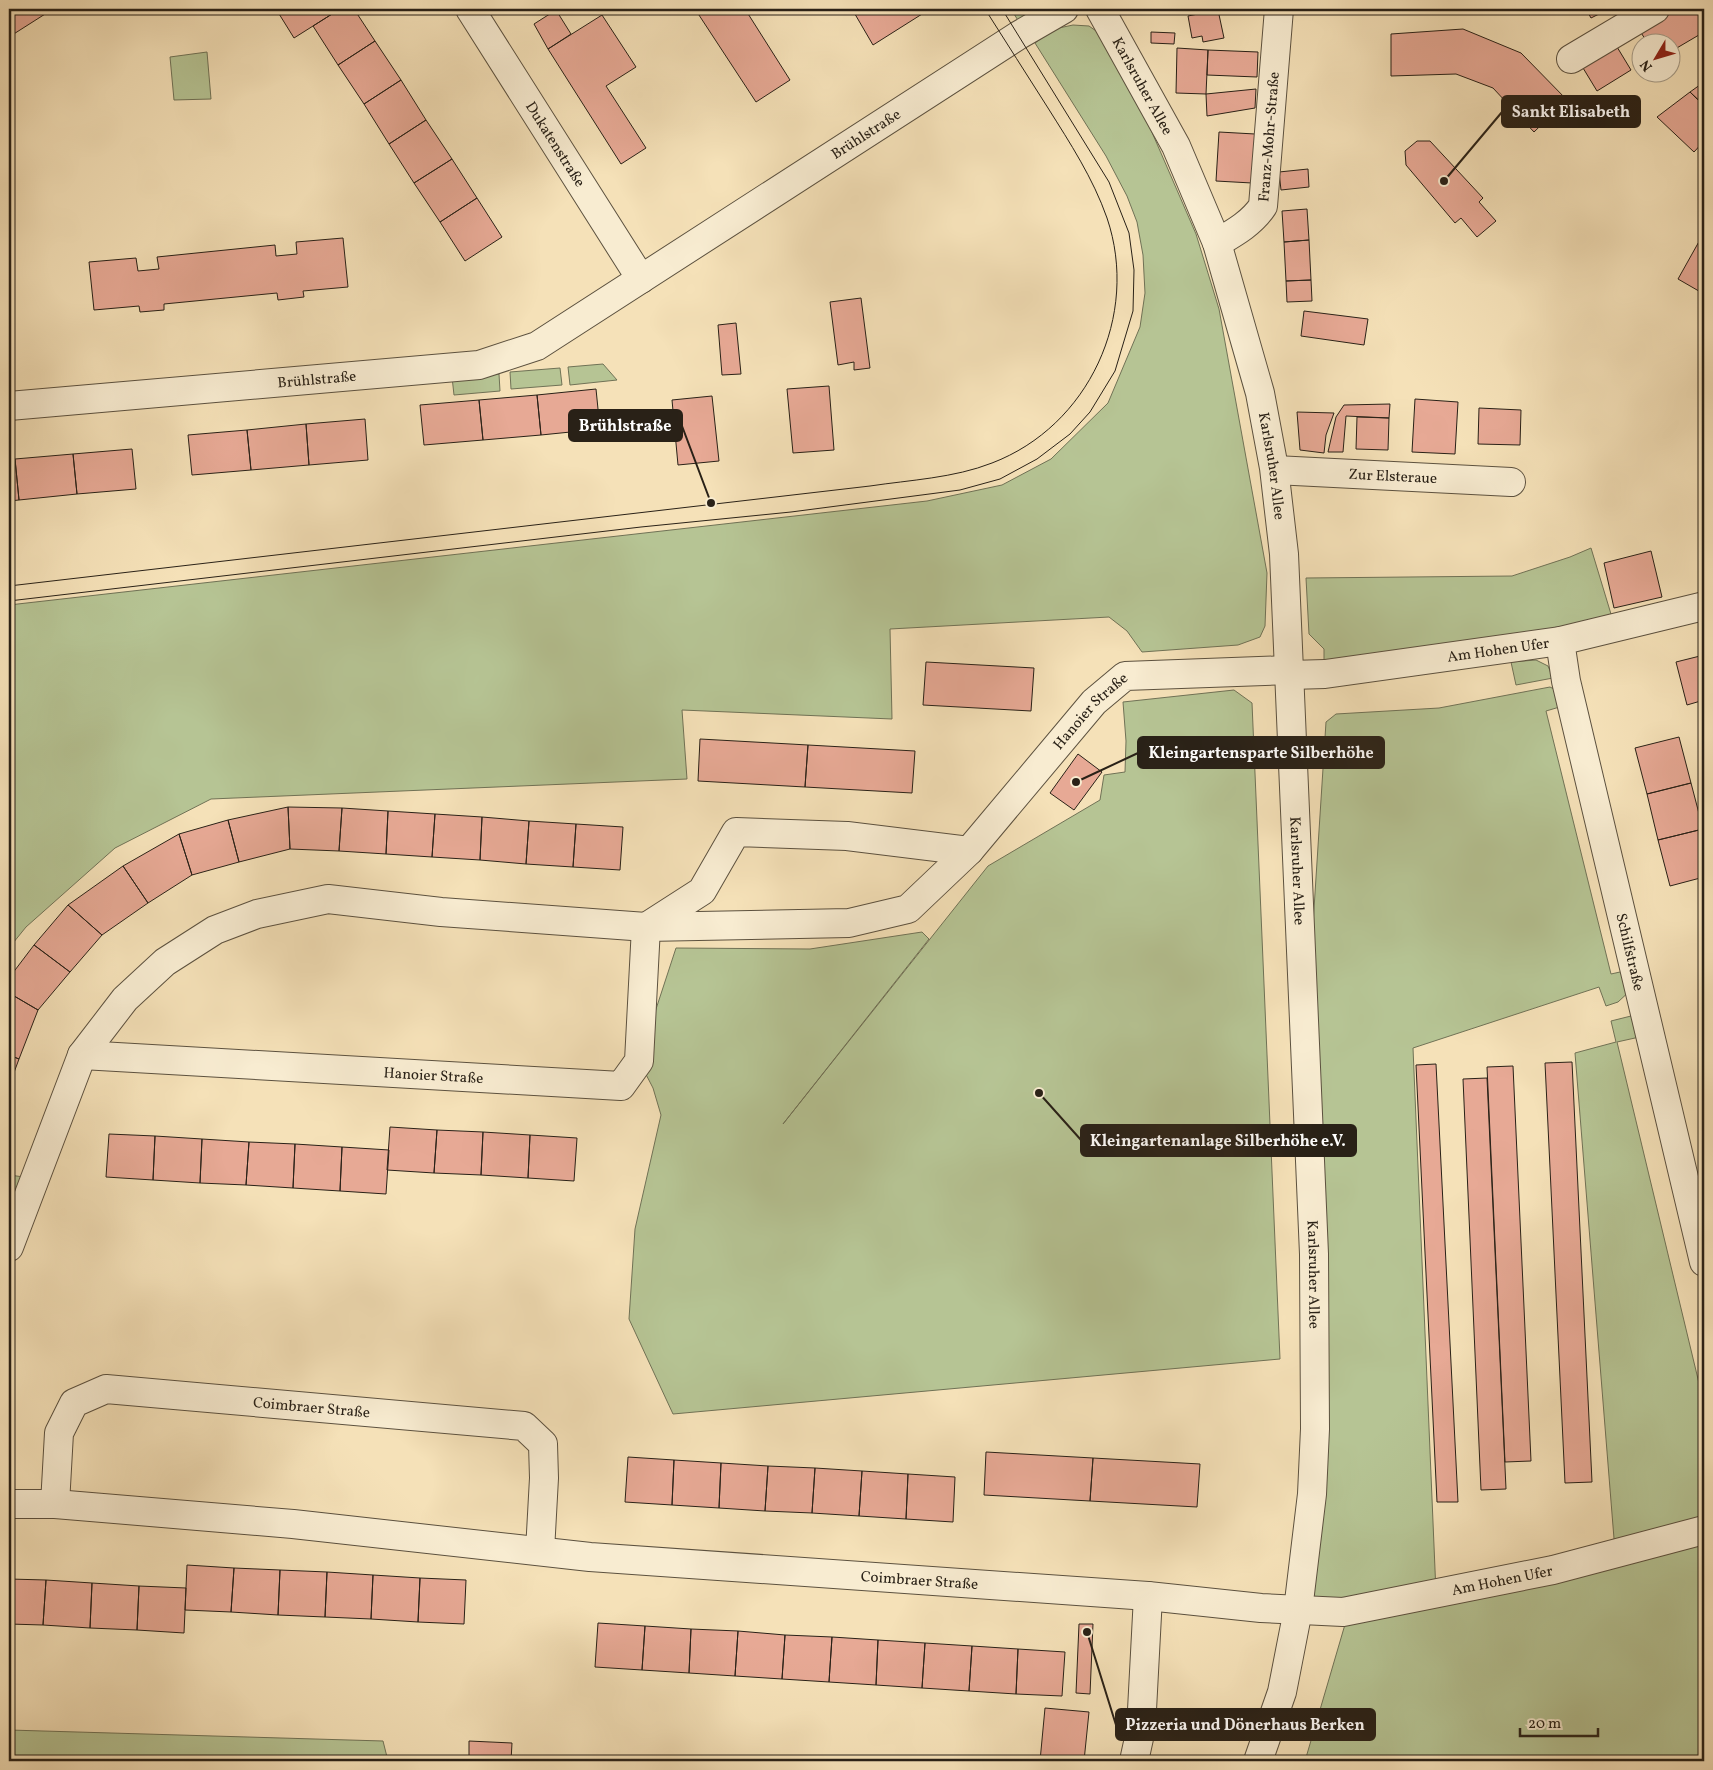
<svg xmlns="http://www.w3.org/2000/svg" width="1713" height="1770" viewBox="0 0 1713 1770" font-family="Vollkorn,serif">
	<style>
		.green { fill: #b6c494; stroke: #707256 }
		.building { fill: #e7a995; stroke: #292117 }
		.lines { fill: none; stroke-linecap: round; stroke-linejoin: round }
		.minor-casing { stroke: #5c513f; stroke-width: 30 }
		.minor { stroke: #f8ecd1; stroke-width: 28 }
		.tram { stroke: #292117; stroke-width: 1 }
		.labels { text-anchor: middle; stroke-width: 4; stroke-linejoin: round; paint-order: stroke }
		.street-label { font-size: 15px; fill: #292117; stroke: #f8ecd1 }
		.leader { fill: none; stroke: #292117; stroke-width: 2 }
		.callout-dot { fill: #292117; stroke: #f8ecd1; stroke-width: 2 }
		.callout { fill: #292117; stroke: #292117; stroke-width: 2 }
		.callout-label { font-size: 16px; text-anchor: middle; font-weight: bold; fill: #fff }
	</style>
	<rect width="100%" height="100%" fill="#f5e1b8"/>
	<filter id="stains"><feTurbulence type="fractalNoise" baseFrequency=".004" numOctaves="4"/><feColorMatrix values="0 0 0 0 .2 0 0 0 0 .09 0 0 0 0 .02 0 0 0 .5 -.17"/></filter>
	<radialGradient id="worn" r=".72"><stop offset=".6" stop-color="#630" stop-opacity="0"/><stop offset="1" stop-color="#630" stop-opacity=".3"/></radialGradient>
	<!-- green -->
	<path class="green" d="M1011,9H1039L1019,22Z
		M1073,25L1089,26L1099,33L1138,100L1196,234L1219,309L1267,573L1265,626L1260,637L1238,645L1142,652L1127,631L1109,617L890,629L892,719L682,710L687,779L211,799L115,848L26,927L9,948V605L927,501L1002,485L1051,459L1108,403L1140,327L1145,293L1143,255L1137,222L1127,196L1106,156L1035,43L1054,29Z
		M207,52L211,99L174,100L170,57Z
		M603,364L617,380L570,385L568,367Z
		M560,368L562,385L511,389L510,372Z
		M499,374L500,391L454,395L452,377Z
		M1591,548L1614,624L1324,662V649L1309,634L1306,578L1512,576L1570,557Z
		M1536,660L1548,666L1553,678L1516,685L1511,662Z
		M1550,687L1558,691L1563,706L1546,711L1611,974L1629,970L1632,989L1618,1002L1606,1006L1599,987L1413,1048L1436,1593L1298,1610L1312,1495L1305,1049L1326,722L1336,714L1439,708Z
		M1234,690L1252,703L1280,1359L673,1414L629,1319L635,1229L661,1115L653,1088L639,1061L676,948L810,949L922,932L929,939L783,1124L988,866L1100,800L1104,775L1125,772L1126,741L1123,702Z
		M1631,1016L1639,1021L1644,1036L1617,1042L1704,1404V1519L1615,1551L1575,1053L1616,1042L1611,1021Z
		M9,1175L24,1177L9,1218Z
		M1704,1530V1761H1305L1346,1621Z
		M9,1730L383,1741L388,1761H9Z"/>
	<!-- building -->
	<path class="building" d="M9,9H53L9,37Z
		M276,9H328L332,14L294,38Z
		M340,9H354L375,41L338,65L313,26Z
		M695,9H745L790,80L756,102Z
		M852,9H930L873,45Z
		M1586,9H1609L1591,18Z
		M1671,9H1704V32L1670,52V42H1647L1638,28Z
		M556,10L571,34L548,49L534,24Z
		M1218,10L1224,38L1203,42L1202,36L1192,38L1188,16Z
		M602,15L636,67L606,86L646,148L621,164L548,49Z
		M1463,29L1521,53L1567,100L1534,132L1493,88L1456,74L1391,76V34Z
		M1151,32L1175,33L1174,44L1151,43Z
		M375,41L401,80L364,104L338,65Z
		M1614,42L1631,70L1597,91L1580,63Z
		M1177,48L1208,50L1206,94L1176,93Z
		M1208,50L1258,52L1257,77L1207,75Z
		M401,80L426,120L389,144L364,104Z
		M1704,82V102L1702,104L1690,92Z
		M1256,89L1255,108L1207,116L1206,94Z
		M1690,92L1704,105V141L1694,152L1657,117Z
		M426,120L452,159L414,183L389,144Z
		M1219,132L1255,134L1252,183L1216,181Z
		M1417,141H1430L1483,198L1479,202L1496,221L1477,237L1461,218L1455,223L1406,165L1405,151Z
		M452,159L477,198L440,222L414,183Z
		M1308,169L1309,187L1281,190L1279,172Z
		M477,198L502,237L465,261L440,222Z
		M1307,209L1309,240L1284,242L1282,211Z
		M343,238L348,287L303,291L304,297L278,300L277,293L164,304V310L140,312L139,306L94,310L89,262L136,258L138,271L159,269L157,257L275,245L276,256L297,254L296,242Z
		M1701,238L1704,239V294L1678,279Z
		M1309,240L1311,280L1286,281L1284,242Z
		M1311,280L1312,301L1287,302L1286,281Z
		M861,298L870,368L854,370V362L838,365L830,302Z
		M1304,311L1368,319L1364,345L1301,336Z
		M736,323L741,374L722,375L718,325Z
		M829,386L834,450L793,453L787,389Z
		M596,389L600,429L541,435L537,395Z
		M537,395L541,435L483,440L479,400Z
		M712,396L719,461L678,465L672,400Z
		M1415,399L1458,402L1455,454L1412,452Z
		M479,400L483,440L424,445L420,405Z
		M1390,404L1389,418L1346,416L1343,452H1328L1336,417L1344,405Z
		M1479,408L1521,410L1520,445L1478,444Z
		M1297,412L1334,413L1326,435L1324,453L1300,450Z
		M1357,417L1389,418L1388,450L1356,449Z
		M365,419L368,460L309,465L306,424Z
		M306,424L309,465L251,470L247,430Z
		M247,430L251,470L192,475L188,435Z
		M132,449L136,489L77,494L73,454Z
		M73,454L77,494L19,500L15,459Z
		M15,459L19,500L9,501V460Z
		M1651,551L1662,597L1614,608L1604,563Z
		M1704,655V700L1687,705L1676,662Z
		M926,662L1034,668L1031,711L923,705Z
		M1679,737L1691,783L1647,794L1635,748Z
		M700,739L808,745L805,787L698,781Z
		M808,745L915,751L912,793L805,787Z
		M1078,754L1102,772L1074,810L1050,793Z
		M1691,783L1703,829L1658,840L1647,794Z
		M288,807L290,849L239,862L228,820Z
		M288,807L342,808L339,851L290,849Z
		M342,808L388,811L386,854L339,851Z
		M388,811L435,814L432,857L386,854Z
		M435,814L482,817L480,860L432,857Z
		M482,817L529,821L526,864L480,860Z
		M228,820L239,862L192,875L179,834Z
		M529,821L576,824L573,867L526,864Z
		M576,824L623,827L620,870L573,867Z
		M1703,829L1704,877L1670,886L1658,840Z
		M179,834L192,875L148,903L123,866Z
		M123,866L148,903L102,935L68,905Z
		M68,905L102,935L70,972L34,945Z
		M34,945L70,972L38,1010L9,993V978Z
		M9,993L38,1010L19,1059L9,1055Z
		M9,1055L19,1059L9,1086Z
		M1572,1062L1592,1482L1565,1483L1545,1063Z
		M1436,1064L1458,1502H1437L1416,1065Z
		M1513,1066L1531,1461L1505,1462L1487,1067Z
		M1487,1078L1506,1489L1481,1490L1463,1079Z
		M390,1127L437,1130L434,1173L387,1170Z
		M437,1130L483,1132L481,1175L434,1173Z
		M483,1132L530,1135L528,1178L481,1175Z
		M109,1134L155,1136L153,1180L106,1177Z
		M530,1135L577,1138L574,1181L528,1178Z
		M155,1136L202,1139L200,1183L153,1180Z
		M202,1139L249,1142L246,1185L200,1183Z
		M249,1142L295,1144L293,1188L246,1185Z
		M295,1144L342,1147L340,1191L293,1188Z
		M342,1147L389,1150L386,1194L340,1191Z
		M986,1452L1093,1458L1090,1501L984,1495Z
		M628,1457L674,1460L672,1505L625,1502Z
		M1093,1458L1200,1464L1197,1507L1090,1501Z
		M674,1460L721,1463L719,1508L672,1505Z
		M721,1463L768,1466L765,1511L719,1508Z
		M768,1466L815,1468L812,1513L765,1511Z
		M815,1468L862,1471L859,1516L812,1513Z
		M862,1471L908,1474L906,1519L859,1516Z
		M908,1474L955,1477L953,1522L906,1519Z
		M187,1565L234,1568L231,1612L185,1610Z
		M234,1568L280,1570L278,1615L231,1612Z
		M280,1570L327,1572L325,1617L278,1615Z
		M327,1572L373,1575L371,1619L325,1617Z
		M373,1575L420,1578L418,1622L371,1619Z
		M420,1578L466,1580L464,1624L418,1622Z
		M9,1579L46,1580L43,1625L9,1624Z
		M46,1580L92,1583L90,1628L43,1625Z
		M92,1583L139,1586L137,1630L90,1628Z
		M139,1586L186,1588L184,1633L137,1630Z
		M598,1623L645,1626L642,1670L595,1667Z
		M1079,1624H1093L1090,1694L1076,1693Z
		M645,1626L691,1629L689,1673L642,1670Z
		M691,1629L738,1631L735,1676L689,1673Z
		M738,1631L785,1635L782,1679L735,1676Z
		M785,1635L832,1637L829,1682L782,1679Z
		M832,1637L878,1640L876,1685L829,1682Z
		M878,1640L925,1643L922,1688L876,1685Z
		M925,1643L972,1646L969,1691L922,1688Z
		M972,1646L1018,1649L1016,1694L969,1691Z
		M1018,1649L1065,1652L1062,1696L1016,1694Z
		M1045,1708L1089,1712L1084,1761H1040Z
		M469,1741L512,1743L511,1761H469Z"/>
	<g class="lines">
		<defs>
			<g id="minor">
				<path id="s1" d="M470,9L641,279"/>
				<path id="s2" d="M1100,9L1176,146L1217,243L1260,393L1274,468L1284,554L1314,1254L1315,1429L1312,1494L1298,1610L1282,1692L1258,1761"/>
				<path d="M1571,59L1655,9"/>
				<path id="s3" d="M1217,243C1234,233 1252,223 1263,206L1279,9"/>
				<path id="s4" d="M9,406L479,365L537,346L1019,35L1064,9"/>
				<path id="s5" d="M1275,470L1511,482"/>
				<path id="s6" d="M1560,641L1566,681L1704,1262"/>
				<path id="s7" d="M1290,675L1325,674L1560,641L1704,606"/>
				<path d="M646,927L702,891L736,832L847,836L969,851"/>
				<path id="s8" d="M82,1055L621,1086L639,1061L646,927"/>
				<path id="s9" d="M9,1247L82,1055L125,999L165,962L215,930L257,914L328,899L441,912L646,927L849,923L908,909L969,851L1094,702L1125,676L1289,670"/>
				<path id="s10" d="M9,1504H55L293,1524L590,1557L1148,1596L1261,1608L1343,1612L1553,1570L1704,1530"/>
				<path id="s11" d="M55,1504L59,1433L74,1403L106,1389L524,1426L543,1444L544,1478L540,1551"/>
				<path d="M1134,1761L1141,1729L1148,1596"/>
			</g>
		</defs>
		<!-- minor casing -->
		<use href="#minor" class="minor-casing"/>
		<!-- minor -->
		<use href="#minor" class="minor"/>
		<!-- tram -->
		<path class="tram" d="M9,586L870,486C910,480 954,478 992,463C1089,426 1140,315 1107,218C1093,178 1070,143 1048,108C1027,75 1006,42 985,9
			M9,601L641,527L791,512L960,490L1000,479L1037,459L1070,434L1090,412L1115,371L1133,311L1134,270L1129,233L1109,182L1002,9"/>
	</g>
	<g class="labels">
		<!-- street labels -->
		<g class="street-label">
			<text dy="5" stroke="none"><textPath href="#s2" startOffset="88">Karlsruher Allee</textPath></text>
			<text dy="5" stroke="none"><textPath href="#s4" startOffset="924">Brühlstraße</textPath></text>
			<text dy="5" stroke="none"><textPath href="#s3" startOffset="129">Franz-Mohr-Straße</textPath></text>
			<text dy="5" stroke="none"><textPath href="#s1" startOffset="160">Dukatenstraße</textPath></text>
			<text dy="5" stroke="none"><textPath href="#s4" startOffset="309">Brühlstraße</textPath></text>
			<text dy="5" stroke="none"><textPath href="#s2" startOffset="492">Karlsruher Allee</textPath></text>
			<text dy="5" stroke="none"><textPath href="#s5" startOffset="118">Zur Elsteraue</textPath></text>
			<text dy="5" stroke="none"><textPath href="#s7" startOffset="210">Am Hohen Ufer</textPath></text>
			<text dy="5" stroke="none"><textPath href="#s9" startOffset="1360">Hanoier Straße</textPath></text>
			<text dy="5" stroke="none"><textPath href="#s2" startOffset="898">Karlsruher Allee</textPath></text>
			<text dy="5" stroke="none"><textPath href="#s6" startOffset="319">Schilfstraße</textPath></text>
			<text dy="5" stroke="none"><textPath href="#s8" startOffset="352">Hanoier Straße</textPath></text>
			<text dy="5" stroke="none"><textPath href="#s2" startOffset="1302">Karlsruher Allee</textPath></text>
			<text dy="5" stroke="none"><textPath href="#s11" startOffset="346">Coimbraer Straße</textPath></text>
			<text dy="5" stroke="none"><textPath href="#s10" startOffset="914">Coimbraer Straße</textPath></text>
			<text dy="5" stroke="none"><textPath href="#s10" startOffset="1501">Am Hohen Ufer</textPath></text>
		</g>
	</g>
	<!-- callouts -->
	<path class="leader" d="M1444 181L1502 112M711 503L682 426M1076 782L1138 753M1039 1093L1081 1140M1087 1632L1116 1725"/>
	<g class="callout-dot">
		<circle cx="1444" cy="181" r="5"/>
		<circle cx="711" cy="503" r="5"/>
		<circle cx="1076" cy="782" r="5"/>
		<circle cx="1039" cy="1093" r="5"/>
		<circle cx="1087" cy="1632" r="5"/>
	</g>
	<g class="callout">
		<rect x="1502" y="96" width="138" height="31" rx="5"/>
		<rect x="569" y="410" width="113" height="31" rx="5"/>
		<rect x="1138" y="737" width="246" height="31" rx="5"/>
		<rect x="1081" y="1125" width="275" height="31" rx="5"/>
		<rect x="1116" y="1709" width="259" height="31" rx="5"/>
	</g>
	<g class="callout-label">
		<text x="1571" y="117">Sankt Elisabeth</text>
		<text x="625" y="431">Brühlstraße</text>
		<text x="1261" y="758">Kleingartensparte Silberhöhe</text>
		<text x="1218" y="1146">Kleingartenanlage Silberhöhe e.V.</text>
		<text x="1245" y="1730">Pizzeria und Dönerhaus Berken</text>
	</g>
	<!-- margin -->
	<rect width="1713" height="1770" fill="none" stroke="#f5e1b8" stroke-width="30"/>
	<rect x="10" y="10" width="1693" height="1750" fill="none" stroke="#292117" stroke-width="2.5"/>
	<rect x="15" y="15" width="1683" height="1740" fill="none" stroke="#292117"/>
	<!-- north arrow -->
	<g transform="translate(1656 58) rotate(232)"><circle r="24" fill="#f8ecd1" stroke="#a59b87"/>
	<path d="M0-4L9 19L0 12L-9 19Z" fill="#8f2418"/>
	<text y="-8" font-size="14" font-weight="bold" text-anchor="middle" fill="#292117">N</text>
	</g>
	<!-- scale -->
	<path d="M1520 1728v8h78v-8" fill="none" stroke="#292117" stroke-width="2.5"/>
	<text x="1528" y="1728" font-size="15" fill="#292117" stroke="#f8ecd1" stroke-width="4" paint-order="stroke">20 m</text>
	<rect width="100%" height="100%" filter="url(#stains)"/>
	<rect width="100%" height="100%" fill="url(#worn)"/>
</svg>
